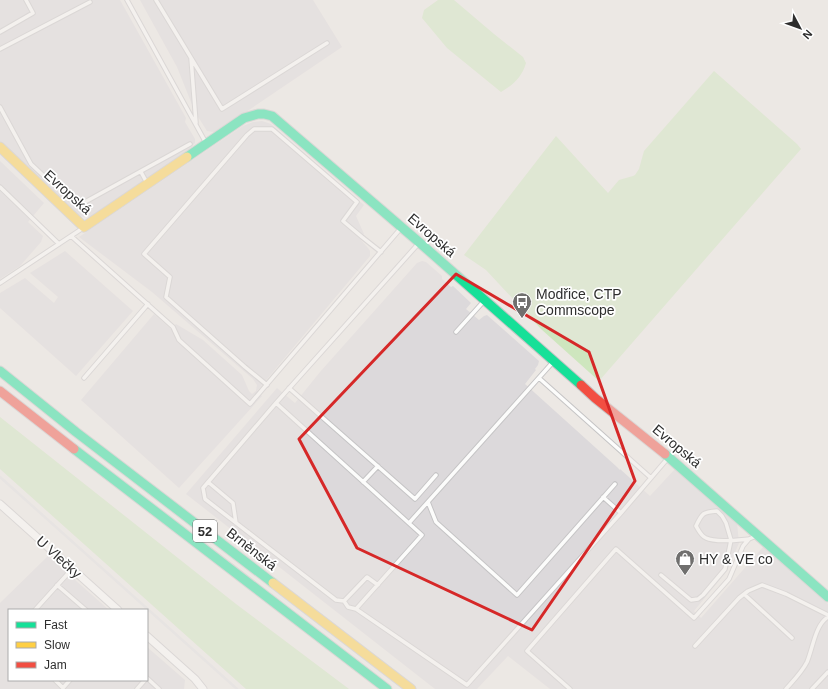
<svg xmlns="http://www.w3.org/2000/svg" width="828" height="689" viewBox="0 0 828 689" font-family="Helvetica,sans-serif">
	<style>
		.industrial { fill: #dcd9db }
		.green { fill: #cee6be }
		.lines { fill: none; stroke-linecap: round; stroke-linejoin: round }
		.lane-casing { stroke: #c5c4c5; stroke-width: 5.5 }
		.street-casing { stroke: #c5c4c5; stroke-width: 9 }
		.fast-casing { stroke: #c5c4c5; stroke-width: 11 }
		.slow-casing { stroke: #c5c4c5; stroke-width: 11 }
		.jam-casing { stroke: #c5c4c5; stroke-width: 11 }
		.lane { stroke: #fcfcfb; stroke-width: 3.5 }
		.street { stroke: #fcfcfb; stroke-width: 7 }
		.fast { stroke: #16e098; stroke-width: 9 }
		.slow { stroke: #ffcf43; stroke-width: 9 }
		.jam { stroke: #f24e42; stroke-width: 9 }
		.rail { stroke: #dfdfe1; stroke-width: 2.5 }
		.marked { fill: none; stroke: #d62828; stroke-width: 3; stroke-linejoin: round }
		.labels { text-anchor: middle; stroke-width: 3.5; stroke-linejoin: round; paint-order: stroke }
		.shield { fill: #fff; stroke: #6d6d6d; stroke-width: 1 }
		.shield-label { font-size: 13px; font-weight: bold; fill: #2e2e2e }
		.street-label { font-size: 14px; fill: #2e2e2e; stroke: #fff }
		.poi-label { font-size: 14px; fill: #2e2e2e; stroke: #fff; text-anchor: start }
	</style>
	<rect width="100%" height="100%" fill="#ece8e4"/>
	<!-- industrial -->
	<path class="industrial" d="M0,0H120L186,118L185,122L195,139V143L185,154L93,216L84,217L78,215L0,142Z
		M140,0H313L342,47L218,131L214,132L207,131L195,112L177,67Z
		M262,121L271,124L364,205L356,216L364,234L360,239L368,248L370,251V256L257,391L262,396L179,488L81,400L154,314L171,329L176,324L203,340L242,375L249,391L252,394L256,391L257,385L253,379L152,292L79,237L243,126L253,122Z
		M0,161L44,203L28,222L43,236L41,242L20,266L0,279Z
		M65,251L133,311L76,376L0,308V293L25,278L54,303L58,297L30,273Z
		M422,261L426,262L442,276V279L451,287L453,286L471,303L466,309L479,320L484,316L487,315L539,361L538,365L535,369L536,370L525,384L617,467L620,470V469L650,496L675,469L737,523L739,543L727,571L694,611L701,618L763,547L828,604V689H550L508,656L477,689H435L186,494L277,388L295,403L320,372L417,263Z
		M48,556L109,610H9V680H147V647L185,680L184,689H0V603Z"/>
	<!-- green -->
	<path class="green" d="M438,0H454L494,34L523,57L526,63C522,77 513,85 501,92L447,48L422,18L424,10Z
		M714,71L797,144L801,149L599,381L541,329L486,270L464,255L556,136L608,193L619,180L633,176L635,175L639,169L644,151Z
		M0,417L236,604L349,689H246L0,469Z"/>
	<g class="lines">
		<defs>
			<path id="lane" d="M127,0L206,143
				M156,0L222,109L327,43
				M0,32L33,13L26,0
				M0,49L90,2
				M191,58L196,123
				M0,107L31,164L47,179
				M141,172L147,183
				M0,187L59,244
				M85,202L190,144
				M71,236L173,327L179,340L250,404L401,228
				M419,243L276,403L422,535L356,609L467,685L621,513
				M0,283L83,228
				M456,332L484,301
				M84,378L148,304
				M539,378L651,478
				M267,385L245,367L166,297L170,277L144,254L247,135L254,129H272L357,202L343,221L362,237L381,252
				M289,388L415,499L436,475
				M276,403L203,488L205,499L336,600L344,601L367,577L378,585
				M208,482L233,503L236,523
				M363,482L378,466
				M603,497L621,513L668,458
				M428,502L436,522L517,595L615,484
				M409,523L553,362
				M661,575L691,600L698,599L703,595L725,569L731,540L726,523L722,516L717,511C703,512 702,513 696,526C699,531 701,536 706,538C716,543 738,540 749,539
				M57,585L86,610
				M744,594L792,638
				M344,601L348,607L356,609
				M35,610L72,569
				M695,646L739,598L748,591L762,585L786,594L828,615
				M147,678L159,689
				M55,680L63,688L70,680
				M137,689L145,680
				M570,689L527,651L616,549L694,618L729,579L743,546L749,539L756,536
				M786,689C793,681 802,672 807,662C813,648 815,625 828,617
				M812,689L828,672"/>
			<path id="street" d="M0,504L118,610
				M147,636L195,679L203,689"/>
			<path id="fast" d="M187,157L244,118L258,114H264L272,116L420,243L581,385
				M0,371L76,432L273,583
				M74,449L387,689
				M665,454L828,597"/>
			<path id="slow" d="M0,147L84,227L187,157
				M273,583L411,689"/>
			<path id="jam" d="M581,385L595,398L665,454
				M0,391L74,449"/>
		</defs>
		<!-- lane casing -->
		<use href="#lane" class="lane-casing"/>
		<!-- street casing -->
		<use href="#street" class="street-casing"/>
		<!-- fast casing -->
		<use href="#fast" class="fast-casing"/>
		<!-- slow casing -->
		<use href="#slow" class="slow-casing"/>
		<!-- jam casing -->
		<use href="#jam" class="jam-casing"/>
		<!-- lane -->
		<use href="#lane" class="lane"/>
		<!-- street -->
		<use href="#street" class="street"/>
		<!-- fast -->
		<use href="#fast" class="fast"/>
		<!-- slow -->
		<use href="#slow" class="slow"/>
		<!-- jam -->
		<use href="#jam" class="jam"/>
		<!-- rail -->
		<path class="rail" d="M0,477L237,689"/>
	</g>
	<!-- marked area -->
	<path d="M0 0H828V689H0ZM456,274L589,352L635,481L532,630L357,548L299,439Z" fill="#ece8e4" fill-opacity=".55" fill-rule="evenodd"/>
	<path class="marked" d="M456,274L589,352L635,481L532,630L357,548L299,439Z"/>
	<!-- icons -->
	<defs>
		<symbol id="bus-pin" viewBox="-11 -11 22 30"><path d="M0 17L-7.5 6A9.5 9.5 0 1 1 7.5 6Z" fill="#706f6e" stroke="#fff"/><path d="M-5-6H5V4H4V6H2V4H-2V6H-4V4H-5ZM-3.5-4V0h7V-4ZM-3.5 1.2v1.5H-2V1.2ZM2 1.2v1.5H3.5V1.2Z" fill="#fff"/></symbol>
		<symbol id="shop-pin" viewBox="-11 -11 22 30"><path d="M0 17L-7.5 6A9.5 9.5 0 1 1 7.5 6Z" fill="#706f6e" stroke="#fff"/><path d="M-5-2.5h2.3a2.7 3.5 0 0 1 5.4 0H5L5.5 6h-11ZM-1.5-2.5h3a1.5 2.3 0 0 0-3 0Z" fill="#fff"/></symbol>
	</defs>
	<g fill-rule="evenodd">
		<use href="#bus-pin" x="511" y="291" width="22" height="30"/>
		<use href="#shop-pin" x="674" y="548" width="22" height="30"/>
	</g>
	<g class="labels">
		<!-- shield labels -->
		<rect class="shield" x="193" y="520" width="24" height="22" rx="3"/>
		<g class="shield-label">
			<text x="205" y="536">52</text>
		</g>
		<!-- street labels -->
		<g class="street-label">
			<text transform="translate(68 192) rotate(42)" y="5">Evropská</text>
			<text transform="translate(432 235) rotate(41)" y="5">Evropská</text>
			<text transform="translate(677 446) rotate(40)" y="5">Evropská</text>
			<text transform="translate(252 549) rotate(38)" y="5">Brněnská</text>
			<text transform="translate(59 557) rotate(42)" y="5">U Vlečky</text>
		</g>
		<!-- poi labels -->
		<g class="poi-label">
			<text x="536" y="299">Modřice, CTP<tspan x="536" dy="16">Commscope</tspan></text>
			<text x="699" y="564">HY &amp; VE co</text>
		</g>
	</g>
	<!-- legend -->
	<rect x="8" y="609" width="140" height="72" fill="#ffffff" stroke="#ababab"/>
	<rect x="16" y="622" width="20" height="6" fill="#16e098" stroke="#ababab"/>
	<text x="44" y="629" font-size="12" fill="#2e2e2e">Fast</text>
	<rect x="16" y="642" width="20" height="6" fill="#ffcf43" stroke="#ababab"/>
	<text x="44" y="649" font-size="12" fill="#2e2e2e">Slow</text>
	<rect x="16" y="662" width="20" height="6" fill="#f24e42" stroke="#ababab"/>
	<text x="44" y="669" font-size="12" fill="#2e2e2e">Jam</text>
	<!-- north arrow -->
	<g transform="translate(800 28) rotate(131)" stroke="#ffffff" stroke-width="3" paint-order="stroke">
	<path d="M0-3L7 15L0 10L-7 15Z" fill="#2e2e2e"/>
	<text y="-6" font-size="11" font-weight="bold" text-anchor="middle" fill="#2e2e2e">N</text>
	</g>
</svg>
